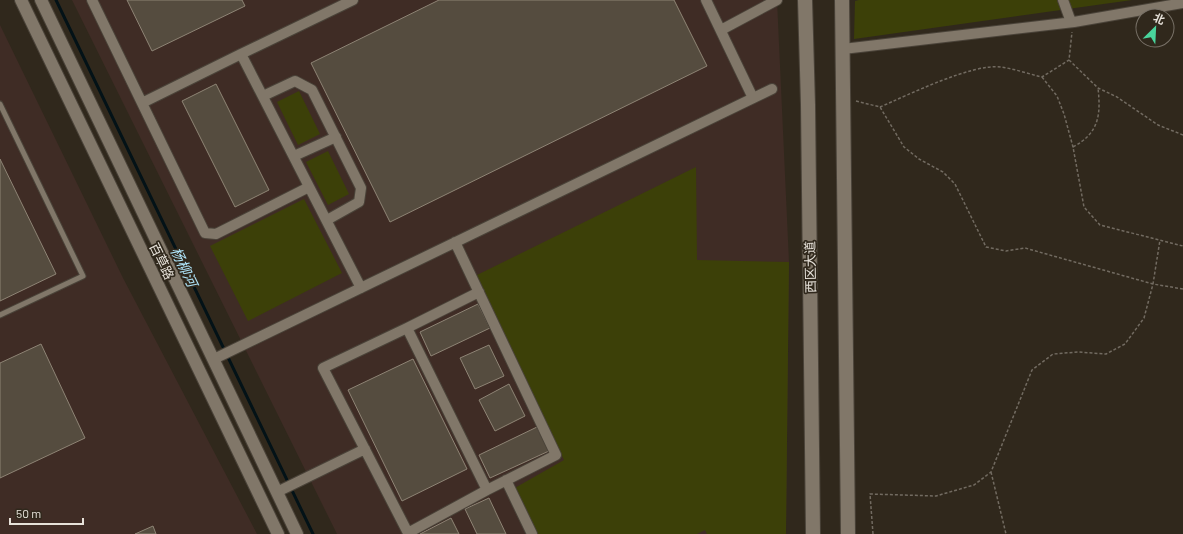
<svg xmlns="http://www.w3.org/2000/svg" width="1183" height="534" viewBox="0 0 1183 534" font-family="Barlow,'Noto Sans SC',sans-serif">
	<style>
		.industrial { fill: #3f2c25 }
		.green { fill: #3c4008 }
		.lines { fill: none; stroke-linecap: round; stroke-linejoin: round }
		.stream { stroke: #031217; stroke-width: 3 }
		.building { fill: #554c3f; stroke: #8e8475 }
		.service-casing { stroke: #4a4339; stroke-width: 7 }
		.minor-casing { stroke: #4a4339; stroke-width: 12 }
		.tertiary-casing { stroke: #4a4339; stroke-width: 14 }
		.secondary-casing { stroke: #4a4339; stroke-width: 16 }
		.path { stroke: #726b61; stroke-width: 1.5; stroke-dasharray: 3 2; stroke-linecap: butt }
		.service { stroke: #817769; stroke-width: 5 }
		.minor { stroke: #817769; stroke-width: 10 }
		.tertiary { stroke: #817769; stroke-width: 12 }
		.secondary { stroke: #817769; stroke-width: 14 }
		.labels { text-anchor: middle; stroke-width: 3.5; stroke-linejoin: round; paint-order: stroke }
		.street-label { font-size: 13px; fill: #e7e2da; stroke: #30281c }
		.water-label { font-size: 14px; font-style: italic; fill: #afe5fa; stroke: #30281c }
	</style>
	<rect width="100%" height="100%" fill="#30281c"/>
	<!-- industrial -->
	<path class="industrial" d="M72,0H777L789,262L786,534H337Z
		M0,25L123,278L257,534H0Z"/>
	<!-- green -->
	<path class="green" d="M859,0H1132L854,39L855,1Z
		M299,91L320,134L298,145L277,102Z
		M328,151L349,194L328,205L306,162Z
		M696,167L697,260L789,262L786,534H707L705,530L697,534H535L513,489L564,460L475,276Z
		M304,199L342,273L248,321L210,246Z"/>
	<g class="lines">
		<!-- stream -->
		<path class="stream" d="M56,0L313,534"/>
	</g>
	<!-- building -->
	<path class="building" d="M127,0H242L245,6L152,51Z
		M439,0H674L707,66L390,222L311,63Z
		M216,84L269,190L235,207L182,101Z
		M0,159L56,274L0,301Z
		M478,304L490,328L431,356L420,332Z
		M41,344L85,438L0,478V363Z
		M489,345L504,376L475,389L460,358Z
		M413,359L467,469L402,501L348,390Z
		M509,384L525,416L495,431L479,400Z
		M537,427L549,451L490,478L479,455Z
		M489,498L506,534H477L465,509Z
		M451,518L459,534H420Z
		M153,526L156,534H135Z"/>
	<g class="lines">
		<defs>
			<path id="service" d="M0,104L83,276L0,315"/>
			<path id="minor" d="M92,0L205,233L216,234L309,187
				M353,0L241,54L361,288
				M706,0L753,98
				M1063,0L1071,22
				M721,30L777,0
				M843,49L1074,22L1183,3
				M263,96L295,81L312,90L361,188L359,202L327,220
				M142,103L241,54
				M294,156L336,137
				M455,242L556,455L487,490L407,328L479,292
				M407,328L323,368L408,533L487,490
				M214,359L772,89
				M506,480L532,534
				M277,492L365,449"/>
			<path id="tertiary" d="M21,0L278,534
				M41,0L297,534"/>
			<path id="secondary" d="M805,0L808,105L813,534
				M842,0L848,534"/>
		</defs>
		<!-- service casing -->
		<use href="#service" class="service-casing"/>
		<!-- minor casing -->
		<use href="#minor" class="minor-casing"/>
		<!-- tertiary casing -->
		<use href="#tertiary" class="tertiary-casing"/>
		<!-- secondary casing -->
		<use href="#secondary" class="secondary-casing"/>
		<!-- path -->
		<path class="path" d="M1069,60L1098,88L1117,97L1158,125L1183,135
			M1042,77L1057,96L1064,114L1073,147L1084,207L1100,225L1183,246
			M856,101L880,107L904,147L919,159L943,172L955,184L986,247L1006,251L1025,248L1153,284L1183,289
			M880,107C908,95 973,63 1001,67C1015,69 1029,74 1042,77L1069,60L1072,32
			M1073,147C1099,133 1101,115 1098,88
			M991,472L1006,534
			M873,534L870,494L936,496L974,485L991,472L1032,370L1053,354L1078,352L1106,354L1125,344L1144,318L1153,284L1160,240"/>
		<!-- service -->
		<use href="#service" class="service"/>
		<!-- minor -->
		<use href="#minor" class="minor"/>
		<!-- tertiary -->
		<use href="#tertiary" class="tertiary"/>
		<!-- secondary -->
		<use href="#secondary" class="secondary"/>
	</g>
	<g class="labels">
		<!-- street labels -->
		<g class="street-label">
			<text transform="translate(162 261) rotate(64)" y="5">百草路</text>
			<text transform="translate(810 267) rotate(-91)" y="5">西区大道</text>
		</g>
		<!-- water labels -->
		<g class="water-label">
			<text transform="translate(184 267) rotate(64)" y="5">杨柳河</text>
		</g>
	</g>
	<!-- north arrow -->
	<g transform="translate(1155 28) rotate(24)"><circle r="19" fill="#30281c" stroke="#797268"/>
	<path d="M0-3L7 15L0 10L-7 15Z" fill="#49d49c"/>
	<text y="-6" font-size="11" font-weight="bold" text-anchor="middle" fill="#e7e2da">北</text>
	</g>
	<!-- scale -->
	<path d="M10 518v6h73v-6" fill="none" stroke="#e7e2da" stroke-width="2"/>
	<text x="16" y="518" font-size="12" fill="#e7e2da" stroke="#30281c" stroke-width="3" paint-order="stroke">50 m</text>
</svg>
